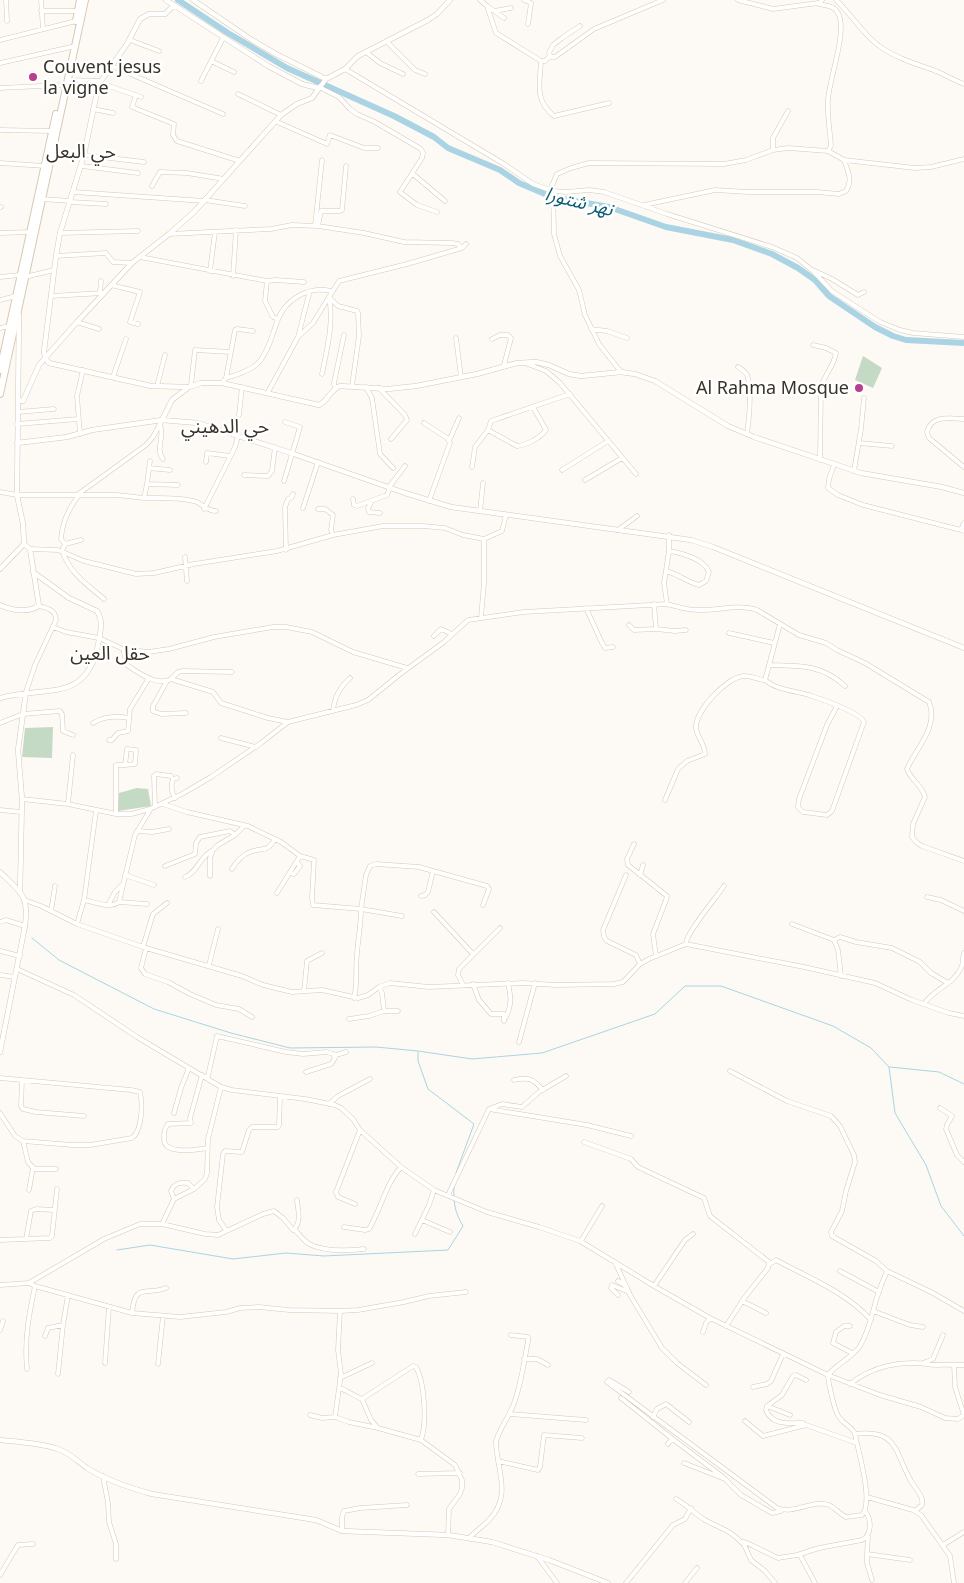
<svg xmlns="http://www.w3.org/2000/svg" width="964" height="1583" viewBox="0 0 964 1583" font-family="Georgia,'Noto Sans Arabic',serif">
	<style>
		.green { fill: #c4dac5 }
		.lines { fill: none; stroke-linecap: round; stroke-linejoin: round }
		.stream { stroke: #aad4e4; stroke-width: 1 }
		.river { stroke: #aad4e4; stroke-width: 6 }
		.minor-casing { stroke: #d7c8b0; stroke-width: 5 }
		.tertiary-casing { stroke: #d7c8b0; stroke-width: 5.5 }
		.trunk-casing { stroke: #d7c8b0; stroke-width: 8 }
		.minor { stroke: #fff; stroke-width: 4 }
		.tertiary { stroke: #fff; stroke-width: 4.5 }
		.trunk { stroke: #fff; stroke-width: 6 }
		.poi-dot { fill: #b83e90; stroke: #fff; stroke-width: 2 }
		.labels { text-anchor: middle; stroke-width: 5; stroke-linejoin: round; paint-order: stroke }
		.poi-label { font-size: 18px; fill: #383228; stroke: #fff; text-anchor: start }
		.neighbourhood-label { font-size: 19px; fill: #383228; stroke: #fff }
		.water-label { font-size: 19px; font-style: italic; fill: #0b5d74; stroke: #fff }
	</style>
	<rect width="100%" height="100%" fill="#fdfaf5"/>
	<!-- green -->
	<path class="green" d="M863,356L882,368L873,388L855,380Z
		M53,727L52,758L22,757L25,728Z
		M137,788L148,789L151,806L118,811L119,793Z"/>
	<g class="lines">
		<!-- stream -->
		<path class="stream" d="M32,938L59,960L154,1009L231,1033L290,1048L376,1047L418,1051L472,1059L542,1053L655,1014L685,986H721L833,1026L871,1048L889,1067L895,1113L926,1165L941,1206L964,1236
			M418,1052V1061L428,1089L474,1124L456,1173
			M890,1067L939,1072L964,1084
			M117,1250L150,1245L233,1259L286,1253L324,1256L448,1250L463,1226C455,1213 453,1202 454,1186"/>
		<!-- river -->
		<path class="river" d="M178,0L228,33L287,68L394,116L434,137L448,148L500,170L519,183L552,197L609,207L666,227L733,240L772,254L798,268L815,280L829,296L875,327L893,336L906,340L964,343"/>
		<defs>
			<path id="minor" d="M6,0L7,21
				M41,0L43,29
				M480,0L487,6L496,33L541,61H545L550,56
				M524,0L531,3L528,24
				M738,0L773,9L818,3
				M822,0L819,4C826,6 834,5 838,13C848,31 829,79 828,100C827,115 830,131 831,146L828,151
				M836,0C851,14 862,33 879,46C896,58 916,64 936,71C945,75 954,80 964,84
				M487,6L504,18
				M41,11H78
				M494,11L511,8
				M580,26L562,38L553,45L549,53L551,57H555L594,29L663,0
				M0,40L76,21
				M130,40L159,51
				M387,42L415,70L425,74
				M366,52L380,63L403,74
				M211,61L234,72
				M541,61C540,84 534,100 554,116L609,103
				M0,63L71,47
				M112,66L223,114
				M345,69L504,164L533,184L553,191L566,192L589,190L604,192L667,214L772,247L797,258L814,272L832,291L880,322L900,330L913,333L964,337
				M68,80L101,81
				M201,81L223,38
				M100,83L141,97
				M320,86L321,88L339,97L350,109L357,114L375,122L421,149L423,153L422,158L400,192L417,205L437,212
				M0,88L62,85
				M238,94L281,115
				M136,95L132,107L174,124L173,135L177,141L240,161
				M93,109L113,113
				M275,121L327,144L330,135L364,148H378
				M0,130L52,131
				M773,150V138L788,111
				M84,155L144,162
				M0,163L45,166
				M82,166L138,173
				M413,174L445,201
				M152,186L160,172L187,173L224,179
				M550,190L557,174L571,168L589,163L724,164L746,160L773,150L788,148L828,151L844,160L915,168L931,167L964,159
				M553,191L554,234L560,256L579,290L585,315L599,344L621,372
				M74,192L204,201
				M42,199L71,201
				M205,200L245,206
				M71,202L106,204
				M644,205L715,190L748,192H817L839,194L846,191C853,181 848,171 844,160
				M0,207H1
				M315,226L322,160
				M318,226L321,211H340L342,210L346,166
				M0,233L31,232
				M60,233L138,231
				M169,234L271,229L292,225L318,226L364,233L404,242L452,243L458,244L462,248
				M56,256L106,253L113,262L132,263
				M140,257L267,281L276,280L304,282
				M813,270L832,279L858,295L864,292
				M210,271L215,232
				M233,276L236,230
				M0,277L20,275
				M25,277L54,270
				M267,281L265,301L273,317L278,319
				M111,285L140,292L130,322L138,324
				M100,293L101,281
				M51,296L103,293
				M329,297L338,306L357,311L358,313L359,336L352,386
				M0,300L16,296
				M77,322L99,329
				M0,328L10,326
				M591,329L607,331L627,338
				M298,337L309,294
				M456,338L461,377
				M492,339L500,335H508L511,338L504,365
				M813,345L826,348L836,353C834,366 825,374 821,387L820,460
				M525,363L546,371L560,383L636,474
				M738,367C741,369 745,371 747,375C752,389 749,419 747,434
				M322,374C327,349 334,322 329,297
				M113,377L126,339
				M226,378C237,375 253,370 260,361C279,336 270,310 302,294C313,289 320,289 332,291
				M222,383L226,378L235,330L237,329L253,331
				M191,385L195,350L231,352
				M157,386L165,355
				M366,387L372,398L380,454L393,468
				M335,388L334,383L344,335
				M379,388L405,415L407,420L391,439
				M268,392L298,337L313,323L339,281L407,264L462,248L466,244
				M533,407L546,430C540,438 527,445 517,446L488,430L491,421L570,394
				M18,412L54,409
				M239,415L242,387
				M964,419C949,418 931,415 927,432L929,438L964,467
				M424,423L447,438L450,443L429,501
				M17,424L78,419
				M160,425C165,436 155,449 163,459
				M80,434L77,396L83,370
				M449,441L459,418
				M859,443L892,446
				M206,462L207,453L230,456
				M834,465L829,479L828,488L838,495L863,505L961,530
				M472,467L475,447L488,430
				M149,468L170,470
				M562,470L608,441
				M854,471L861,429L864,398
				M244,475L268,476L272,471L275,447
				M585,480L622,458
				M284,481L300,427L285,422
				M147,484L150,461
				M0,492L17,495H117L144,498L147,484L178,485
				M77,495L146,445L153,437L162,420
				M79,495C69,508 62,521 61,539L65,544L62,551C70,573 86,584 104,599
				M144,498C161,498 178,497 194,501C202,503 206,511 216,511
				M353,499L354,505L357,506L387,495L389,490V487L405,466
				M371,503L368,508L369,512L380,513
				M303,508L318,462
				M204,509L235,447L238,436
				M318,509H325L333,515L331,530L333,535
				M480,511L483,483
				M964,523L961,530L964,531
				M618,530L637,516
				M65,544L81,540
				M30,549L58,550L84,561L136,574L154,573L194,564L277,551L333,535L383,526H423L445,528L463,535L484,539
				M286,550L285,507L288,499L291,498L293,494
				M185,557L187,581
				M666,571C678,574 687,582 699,585L706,581L709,572C704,559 682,553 669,551
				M654,604L656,629L675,631L686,630
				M667,604L664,583L669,551V535
				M586,608L602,643L605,648L613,647
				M481,618L484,583V539L502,531L506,515
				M629,625L634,630L656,629
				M53,627L66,632L99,638L123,649L148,652L169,649L214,637L273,627H286L312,632L353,652L407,668
				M729,633L774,643
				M434,636L441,629L452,634
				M123,649L127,665C137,672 158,687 171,679L213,692L221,703L268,718L288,722
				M770,665C800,666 821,664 845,686
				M171,679L178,672L183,671L232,672
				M765,680C777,690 795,691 809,695C821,699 860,712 864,722L832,811L827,815L803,812L798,807L799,799L827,725L837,706
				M167,681L153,706V711L161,714L186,713
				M26,692L35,665L56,620C56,610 47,608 39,606
				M333,711C334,698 340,687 350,678
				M0,723L23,714L60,711L62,714L63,731L73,735
				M93,723C105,716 116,716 129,718
				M221,738L256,747
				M109,740H112L118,733L128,731L130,709L149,678
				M175,798C171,792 171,785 173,779L177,778
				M22,799L68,804L116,814H131L150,809L182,794L211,777L261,743L288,722L356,705L368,700L399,675L444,642L468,620L524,612L667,604C679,607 690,611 702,610C720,610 740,604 757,610L799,635L826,643L837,650L865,663L929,702C939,727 916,748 907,769C910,779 922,785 925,797L913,824L912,837L917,843L922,846L964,861
				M665,800L678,769L687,761L705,754C705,744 697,737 696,728C695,711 726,678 743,676C751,675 758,680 765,680L780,624
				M68,804L73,755
				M163,804L187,812L248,826L281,842L300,856L314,860L312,898L313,905L361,909C361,925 358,939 357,954C355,969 358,983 354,998
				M155,807L154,776L156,774L171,776
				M0,810L21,812
				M116,814V765H125L127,749L136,750L135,764L125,765
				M137,831L152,832L169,829
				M634,844L627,859L628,865L667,896L666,900L653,934L656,956
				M165,866L195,854L196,843L200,837L230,831L235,835
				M232,869C236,862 242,855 250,852C263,847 267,853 275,839
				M290,873L294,874L300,866L297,862
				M125,875L154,885
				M626,875L603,930L604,937L607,941L636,955L640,964
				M640,875L643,865
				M210,876V858L213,850L218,845L235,835L244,826
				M185,877C197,873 200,856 213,850
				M277,893L300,856
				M421,896L425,895L428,892L433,871
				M927,897L941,900L964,911
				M25,900L41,906L77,924L146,948L242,976L263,985L292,992L322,990L358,998L368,995L379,987L390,983L429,987L523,983L556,985L614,984L623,982L640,964L649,959L686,944L804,967L875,983L912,1000L949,1013L964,1016
				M84,900C95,902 110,909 119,902L135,835L150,810
				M119,902L147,904
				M108,905L115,892L123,884
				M51,911L55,886
				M434,912L473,954
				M402,916L361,909L366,875L370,866L376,864L419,867L487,886L489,889L483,905
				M0,922L6,920L25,926
				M77,924L84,900L96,811
				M792,924L834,940L838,950L841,976
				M834,940L840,937L856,942L892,948L920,962L931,973L948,983
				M686,944C685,934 717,897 724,886
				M143,947L153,914L167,903
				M146,948L141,968L145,974L168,982L190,994L216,1005L239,1009L252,1017
				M0,951L20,956
				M209,965L218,929
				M17,969L74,995L137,1037L221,1087L232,1090L305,1099L335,1105L341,1108L353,1119L360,1130L401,1167L434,1190L487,1212L539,1227L580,1241L654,1286L710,1318L828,1375L880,1395L921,1407L945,1418L958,1419L964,1415L955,1387L954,1365H964
				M0,975L15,977
				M473,984L479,1000L491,1014H504V1021
				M463,985L458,975L459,969L500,928
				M304,991L307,961L322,953
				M924,1004C935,988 953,985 961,968C964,963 962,958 964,953
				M384,1011H398
				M506,1017C512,1004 511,997 508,983
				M349,1019L369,1016L384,1011L382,993L379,987
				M519,1042L535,983
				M730,1071L787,1101L831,1116L840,1126L854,1155L855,1162L846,1191L842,1211L831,1232L832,1236L876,1261L887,1271L933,1293L964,1311
				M306,1072L331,1064L335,1058L333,1054
				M202,1075L190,1118L191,1123L168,1124C164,1129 164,1133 164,1139C164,1155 196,1150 207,1148
				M205,1077L208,1076L217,1036L286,1052L303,1054L327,1052L336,1055L346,1052
				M0,1078L131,1090L140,1092C143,1104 142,1131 132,1138L90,1145H72L23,1141L15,1136L0,1113
				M22,1080L21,1106L23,1109L36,1112L84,1116
				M514,1080C530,1077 533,1079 543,1090
				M329,1104L338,1096L370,1079
				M940,1108L952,1116L947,1125L946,1129L957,1155L964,1162
				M489,1109L587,1125L631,1136
				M174,1113L181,1088L189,1068
				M23,1141L28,1162L34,1169H56
				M584,1142L631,1159L638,1167L704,1198L710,1216L769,1262L768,1268L745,1297L726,1326
				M29,1190L33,1167
				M448,1195L489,1109L502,1104L522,1107L539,1092L566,1076
				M174,1199L171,1191C174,1183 180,1182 188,1183L194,1189
				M355,1204L338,1197L336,1192L360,1130
				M422,1220L450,1232
				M162,1224L174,1199L194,1189L205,1179L207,1173L208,1139L221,1087
				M344,1227L365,1230L369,1229C381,1209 385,1185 401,1167
				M226,1230L219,1220L217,1207L223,1154L225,1151L242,1152L249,1130L252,1127H278L279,1125L280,1096
				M295,1230C299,1234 304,1241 309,1244C325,1252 347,1251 364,1249
				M415,1234L429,1205L434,1190
				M26,1239L31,1211L36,1209L54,1210
				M0,1240L50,1238L52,1236L57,1189
				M581,1241L602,1206
				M615,1262L630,1295L662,1348L677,1363L706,1385
				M770,1264L776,1260C809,1278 846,1292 871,1320
				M840,1271L879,1292
				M618,1281L627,1287
				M29,1283L35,1286L132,1313L180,1317L226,1312L240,1308L259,1307L289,1310L340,1311L358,1310L404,1302L429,1296L466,1292
				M0,1285L29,1283L104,1239L140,1224H162L205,1234L218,1235L263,1214L274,1211L283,1218L293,1230C302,1223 298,1210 297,1200
				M654,1286L685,1240L693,1234
				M618,1295L611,1288L612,1285L629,1292
				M742,1301L766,1313
				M873,1311L910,1325L923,1327
				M132,1313C135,1282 145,1296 166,1288
				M850,1326H844L836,1332L833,1343L852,1353
				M0,1330L3,1321
				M703,1332L706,1323L710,1318
				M45,1336L48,1328L63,1325L68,1295
				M524,1359H537L548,1365
				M105,1363L109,1307
				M923,1363L933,1359L943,1335
				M158,1364L163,1316
				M27,1369C24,1340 29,1314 35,1286
				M58,1374L63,1325
				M340,1378L372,1363
				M850,1384C871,1367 900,1360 927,1364C936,1366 945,1364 954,1365
				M753,1387L767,1384L771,1381L783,1354
				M339,1388C347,1390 354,1396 362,1399L371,1420L378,1428
				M629,1392L609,1380L607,1382L777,1508C794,1515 813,1499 829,1505C835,1508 840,1514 846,1517L862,1515C874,1502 858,1451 855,1434C852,1426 844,1425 839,1417C835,1413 828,1382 828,1375C835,1365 853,1357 860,1346C869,1331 872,1314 877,1297C880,1288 883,1280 887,1271
				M621,1398L674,1440
				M362,1399L413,1366L416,1367C425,1383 427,1423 421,1440
				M767,1406L782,1395L793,1376L796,1375L806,1380
				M510,1414L586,1420
				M310,1415L322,1418L335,1417L349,1422L378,1428L421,1440L455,1465L462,1480V1488L460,1494L449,1509L448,1535
				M790,1415L767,1406L766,1410C772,1426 790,1423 803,1423L804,1426
				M335,1417L341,1374L338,1350L340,1311
				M653,1417L657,1409L666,1404L689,1422
				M745,1421L763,1436L806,1425L857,1443
				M855,1434C899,1429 894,1452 911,1481C915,1489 924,1495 922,1505L915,1511
				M668,1444L670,1441L674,1440L723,1477
				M498,1461L538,1470L540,1467L544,1435L582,1438
				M684,1463L725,1479L741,1495L772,1513L781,1511
				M418,1474L460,1473
				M103,1476L108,1503L109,1522L116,1544V1559
				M867,1497L913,1510L921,1515L950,1556L954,1583
				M676,1499C687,1505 695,1514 705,1520C721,1529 729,1529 742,1543
				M342,1531V1517L344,1511L360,1508L407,1505
				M868,1536L867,1554L910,1560
				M469,1538C475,1532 483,1526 489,1520C513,1495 496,1469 496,1441C500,1428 508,1418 513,1406C521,1386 524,1362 528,1341V1337L511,1335
				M943,1545L964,1532
				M867,1554V1563L872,1580
				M800,1555L815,1583
				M537,1556L557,1583
				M0,1575L18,1545L33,1544
				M626,1583L673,1525L685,1519L691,1508
				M685,1583L697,1568
				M775,1583L765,1571L751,1560L743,1542L747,1543L778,1558L797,1555L819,1548L862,1540C872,1535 872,1520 865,1511"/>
			<path id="tertiary" d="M166,0L268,66L302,84L318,88
				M193,0L252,40L276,54L326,79
				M174,5L165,14H149L140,19L127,44L101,81L97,92L84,155L60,233L56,256L44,351L45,358L49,363L151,386L189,387L201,383H222L319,405C328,401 330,390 340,386L388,389L416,386L477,374L517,363L536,362L549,365L569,374L581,376L621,372L635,374L655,381L728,426L754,437L861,473L942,487L964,493
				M18,400L23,401L39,365L77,322L132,263L169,234L194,212L281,115L297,104L312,98L326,79L345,69L358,56L428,20L437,14L450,0
				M162,420L198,423L291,453L405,493L451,507L691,540L713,547L964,648
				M17,443L67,437L92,430L162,420L172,400L189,387
				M0,569L24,544
				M0,605C13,611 26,613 39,606L30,549L24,544L23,524L17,495L19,315
				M0,698C45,685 86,704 98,645C100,633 104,622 97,611L69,598L33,572
				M0,872C21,893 29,894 25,926L0,1052
				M20,893L22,799L18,750L26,692
				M0,1440C19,1442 40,1443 58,1449C70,1453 77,1461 87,1468C106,1480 130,1488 152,1494L316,1520L342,1531L448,1535L492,1542L549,1560L608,1583"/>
			<path id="trunk" d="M76,21L80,0
				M0,370L56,114
				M0,394L85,0"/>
		</defs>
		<!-- minor casing -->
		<use href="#minor" class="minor-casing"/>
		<!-- tertiary casing -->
		<use href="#tertiary" class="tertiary-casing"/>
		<!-- trunk casing -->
		<use href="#trunk" class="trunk-casing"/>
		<!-- minor -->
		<use href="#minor" class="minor"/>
		<!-- tertiary -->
		<use href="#tertiary" class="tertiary"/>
		<!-- trunk -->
		<use href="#trunk" class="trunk"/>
	</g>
	<!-- markers -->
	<g class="poi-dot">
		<circle cx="33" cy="77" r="5"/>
		<circle cx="859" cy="388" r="5"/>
	</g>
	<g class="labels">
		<!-- poi labels -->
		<g class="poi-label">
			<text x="43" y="73">Couvent jesus<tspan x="43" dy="21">la vigne</tspan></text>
			<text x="849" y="394" text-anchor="end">Al Rahma Mosque</text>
		</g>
		<!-- neighbourhood labels -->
		<g class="neighbourhood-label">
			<text x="81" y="158">حي البعل</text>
			<text x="225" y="433">حي الدهيني</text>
			<text x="110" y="660">حقل العين</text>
		</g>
		<!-- water labels -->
		<g class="water-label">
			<text transform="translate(579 201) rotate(14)" y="7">نهر شتورا</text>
		</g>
	</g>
</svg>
